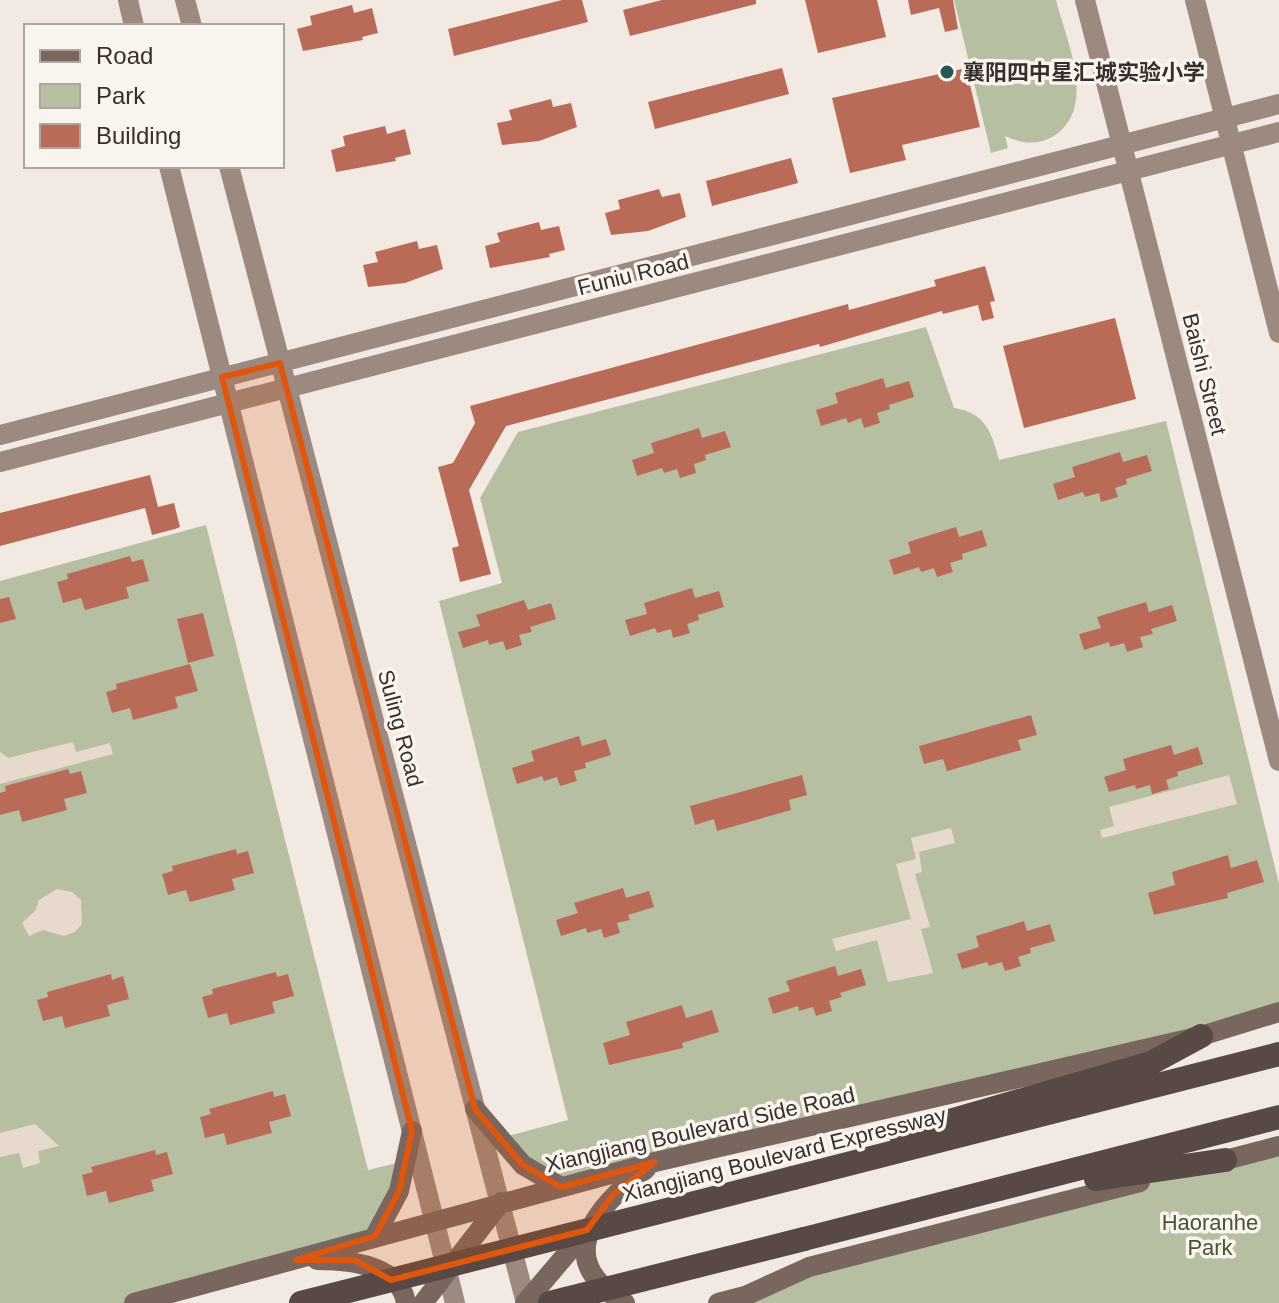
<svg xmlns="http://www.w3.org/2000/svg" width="1279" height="1303" viewBox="0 0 1279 1303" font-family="Helvetica,'Noto Sans SC',sans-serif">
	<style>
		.green { fill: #b7bfa3 }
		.plaza { fill: #e7d9cb }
		.building { fill: #ba6b57 }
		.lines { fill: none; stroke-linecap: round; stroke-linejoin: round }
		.secondary { stroke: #9c8980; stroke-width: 20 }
		.primary { stroke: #78665f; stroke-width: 20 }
		.highway { stroke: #584944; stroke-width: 24 }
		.highway-bridge { stroke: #584944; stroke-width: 24 }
		.marked { fill: #df570e; fill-opacity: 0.2; stroke: #df570e; stroke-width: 6; stroke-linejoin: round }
		.poi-dot { fill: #255556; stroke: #f9f4ee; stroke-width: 3 }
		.labels { text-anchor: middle; stroke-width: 7; stroke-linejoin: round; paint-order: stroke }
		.poi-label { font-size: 22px; font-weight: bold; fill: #382f2c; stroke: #f9f4ee; text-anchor: start }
		.street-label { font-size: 22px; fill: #382f2c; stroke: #f9f4ee }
		.park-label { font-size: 22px; fill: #495432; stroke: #f9f4ee }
	</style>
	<rect width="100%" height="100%" fill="#f1e9e2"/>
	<!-- green -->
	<path class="green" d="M954,0H1056C1066,40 1099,109 1052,137C1036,146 1021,143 1005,136L1008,148L991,153Z
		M926,327L954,408C985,412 992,433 999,460L1166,421L1279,884V1012L561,1187L500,1138L568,1120L439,601L502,583L480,498L518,432Z
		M206,525L368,1170L405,1161L375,1236L134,1303H0V581Z
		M1279,1146V1303H718L809,1267Z"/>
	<!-- plaza -->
	<path class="plaza" d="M73,742L76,752L110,743L113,754L0,784V752L8,758Z
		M1229,775L1237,804L1102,838L1100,830L1114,826L1109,807Z
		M951,828L955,843L919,852L922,872L915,874L930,927L921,929L933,973L888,982L877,940L836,951L832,939L911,919L896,864L916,859L911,838Z
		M57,889L72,892L81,900L82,924L75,932L64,936L43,930L29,936L22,923L36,910L39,900Z
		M35,1124L59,1146L38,1151L40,1163L23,1168L19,1153L0,1157V1133Z"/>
	<!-- building -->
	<path class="building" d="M562,0H582L588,22L454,56L448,29Z
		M662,0H756V4L630,36L623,10Z
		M805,0H877L886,37L818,53Z
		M908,0H953L958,29L945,32L939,8L911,15Z
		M352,5L354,13L372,8L378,33L362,37L363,40L303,51L297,29L312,25L310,16Z
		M782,68L789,94L655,129L648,102Z
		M966,68L980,127L902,145L906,160L850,173L832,98Z
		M551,99L553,107L571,103L577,127L539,141L502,145L497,123L512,120L509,110Z
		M385,126L387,134L405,129L411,154L395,158L396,161L336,172L331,150L345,146L343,136Z
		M791,158L798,183L712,206L706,181Z
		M659,189L662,197L680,193L686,217L648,231L611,235L605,213L620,209L618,200Z
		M539,222L541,230L559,226L565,250L549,254L550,257L490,268L485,246L500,242L497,233Z
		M417,241L419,249L437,245L443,269L405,283L368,287L363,265L378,262L375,252Z
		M985,266L995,301L990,302L994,318L982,321L978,305L943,314L942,311L820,347L819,344L506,426L469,490L491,574L460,582L452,548L459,546L438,467L453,463L475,423L470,406L848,304L849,310L936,286L934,280Z
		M1115,318L1136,399L1024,428L1003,346Z
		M883,378L886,388L909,381L914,397L889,405L890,409L877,413L880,423L864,428L861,418L848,423L846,418L821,426L816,410L838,403L835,393Z
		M699,428L702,438L725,431L731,447L705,455L706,460L694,464L696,473L680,478L677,469L664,473L662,468L637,476L632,460L654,453L651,443Z
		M1120,452L1123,462L1147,455L1152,471L1126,479L1127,484L1115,488L1118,497L1101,502L1099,493L1085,497L1083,492L1058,500L1053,484L1075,477L1072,467Z
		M150,475L158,507L174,503L180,527L175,529L152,535L145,508L0,546V513Z
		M956,527L959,537L982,530L987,546L962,554L963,559L950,563L953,572L937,577L934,568L921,572L919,567L894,575L889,560L911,553L908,542Z
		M130,556L132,562L143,559L149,581L126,587L129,598L85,610L81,598L63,603L57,582L68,579L67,574Z
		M692,588L695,598L719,591L724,607L698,615L699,620L687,624L690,633L673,638L671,629L657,633L655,628L630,636L625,620L647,614L644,603Z
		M9,597L16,619L0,623V599Z
		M524,600L528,610L551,603L556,619L530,627L532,632L519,635L522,645L506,650L503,641L489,645L488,640L463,648L458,632L480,626L476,615Z
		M1146,602L1149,612L1172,605L1177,621L1151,629L1153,634L1140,637L1143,647L1127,652L1124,643L1110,647L1109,642L1084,650L1079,634L1101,628L1097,617Z
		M203,613L214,656L188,663L177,619Z
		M190,664L198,691L175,697L178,708L133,720L130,708L112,713L106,692L117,689L116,684Z
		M1031,715L1037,735L1018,740L1021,750L947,771L943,759L924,764L919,746Z
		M579,736L582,746L606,739L611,755L585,763L586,768L574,771L577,781L560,786L557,777L544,781L542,776L517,784L512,768L534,761L531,751Z
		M1171,745L1174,755L1198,747L1203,764L1177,772L1178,776L1166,780L1169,789L1152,794L1150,785L1136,789L1135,785L1109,792L1104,777L1126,770L1123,759Z
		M68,769L70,774L81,771L87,793L64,799L67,810L22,822L19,810L0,815V793L6,791L5,786Z
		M802,775L807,795L789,800L791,810L717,831L714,819L695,825L690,806Z
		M236,849L237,854L248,851L254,873L232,879L235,890L190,902L186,890L168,895L162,874L173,871L172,866Z
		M1228,855L1231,868L1257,860L1264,882L1227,893L1228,898L1154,915L1148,893L1175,885L1172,872Z
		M623,888L626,898L649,891L654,907L628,915L630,920L617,923L620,933L604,938L601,929L587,933L586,928L561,936L556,920L578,913L574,903Z
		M1024,921L1027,931L1050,924L1055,941L1030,948L1031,953L1018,957L1021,966L1005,971L1002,962L989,966L987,962L962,969L957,954L979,947L976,936Z
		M835,966L838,976L861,969L866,985L840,993L842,997L829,1001L832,1011L816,1016L813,1007L799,1011L798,1006L773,1014L768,998L790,991L786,981Z
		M276,972L277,977L288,974L294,996L272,1002L275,1013L230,1025L227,1013L208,1018L202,997L213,994L212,989Z
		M111,974L112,980L123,976L129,999L107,1005L110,1016L65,1028L62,1016L43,1021L37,1000L48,997L47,992Z
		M682,1005L686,1018L712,1010L719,1032L682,1043L683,1048L609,1065L603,1043L630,1035L626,1022Z
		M273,1091L274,1097L285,1094L291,1116L269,1122L272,1133L227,1145L224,1133L205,1138L200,1117L211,1114L209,1109Z
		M155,1150L156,1155L167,1152L173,1174L151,1180L154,1191L109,1203L106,1191L87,1196L82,1175L93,1172L91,1167Z"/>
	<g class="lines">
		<!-- secondary -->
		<path class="secondary" d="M128,0L134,26
			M185,0L192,26
			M1085,0L1279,761
			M1195,0L1279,333
			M169,166L455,1303
			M229,166L526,1303
			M0,435L1279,104
			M0,462L1279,132"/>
		<!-- primary -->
		<path class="primary" d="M475,1109L523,1165L561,1187
			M1210,1164L1279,1146
			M375,1236L399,1191L412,1131
			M317,1260C347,1260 400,1264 406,1303
			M134,1303L655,1162L1201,1036L1279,1012
			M423,1303L501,1202
			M525,1303L587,1230
			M625,1303C615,1299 609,1292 601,1284C559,1243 612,1194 646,1169
			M718,1303L745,1296L809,1267L1140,1182"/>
		<!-- highway -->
		<path class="highway" d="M901,1135L1151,1063L1201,1036
			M793,1178L1279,1054
			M1096,1179L1225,1160
			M804,1239L1279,1117"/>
		<!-- highway-bridge -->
		<path class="highway-bridge" d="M301,1303L793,1178
			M550,1303L804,1239"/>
	</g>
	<!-- marked area -->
	<path class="marked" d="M280,363L475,1109L523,1165L561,1187L655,1162L614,1194L587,1230L391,1280L354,1260H296L375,1236L399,1191L412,1131L222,377Z"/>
	<!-- markers -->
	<circle class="poi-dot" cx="947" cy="72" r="8"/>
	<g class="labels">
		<!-- poi labels -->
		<g class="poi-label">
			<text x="963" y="80">襄阳四中星汇城实验小学</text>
		</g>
		<!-- street labels -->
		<g class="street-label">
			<text transform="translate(633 274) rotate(-14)" y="8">Funiu Road</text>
			<text transform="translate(1205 374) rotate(76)" y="8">Baishi Street</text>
			<text transform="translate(401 728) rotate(75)" y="8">Suling Road</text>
			<text transform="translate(700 1129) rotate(-13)" y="8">Xiangjiang Boulevard Side Road</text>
			<text transform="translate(784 1154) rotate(-14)" y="8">Xiangjiang Boulevard Expressway</text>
		</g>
		<!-- park labels -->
		<g class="park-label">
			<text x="1210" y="1230">Haoranhe<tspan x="1210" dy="25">Park</tspan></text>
		</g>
	</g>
	<!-- legend -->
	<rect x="24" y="24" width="260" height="144" fill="#f9f4ee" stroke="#aca5a0" stroke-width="2"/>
	<rect x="40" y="50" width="40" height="12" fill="#78665f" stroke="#aca5a0" stroke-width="2"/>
	<text x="96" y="64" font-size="24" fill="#382f2c">Road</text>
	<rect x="40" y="84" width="40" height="24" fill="#b7bfa3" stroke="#aca5a0" stroke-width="2"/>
	<text x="96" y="104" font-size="24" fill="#382f2c">Park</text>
	<rect x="40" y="124" width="40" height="24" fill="#ba6b57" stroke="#aca5a0" stroke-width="2"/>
	<text x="96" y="144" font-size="24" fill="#382f2c">Building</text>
</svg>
